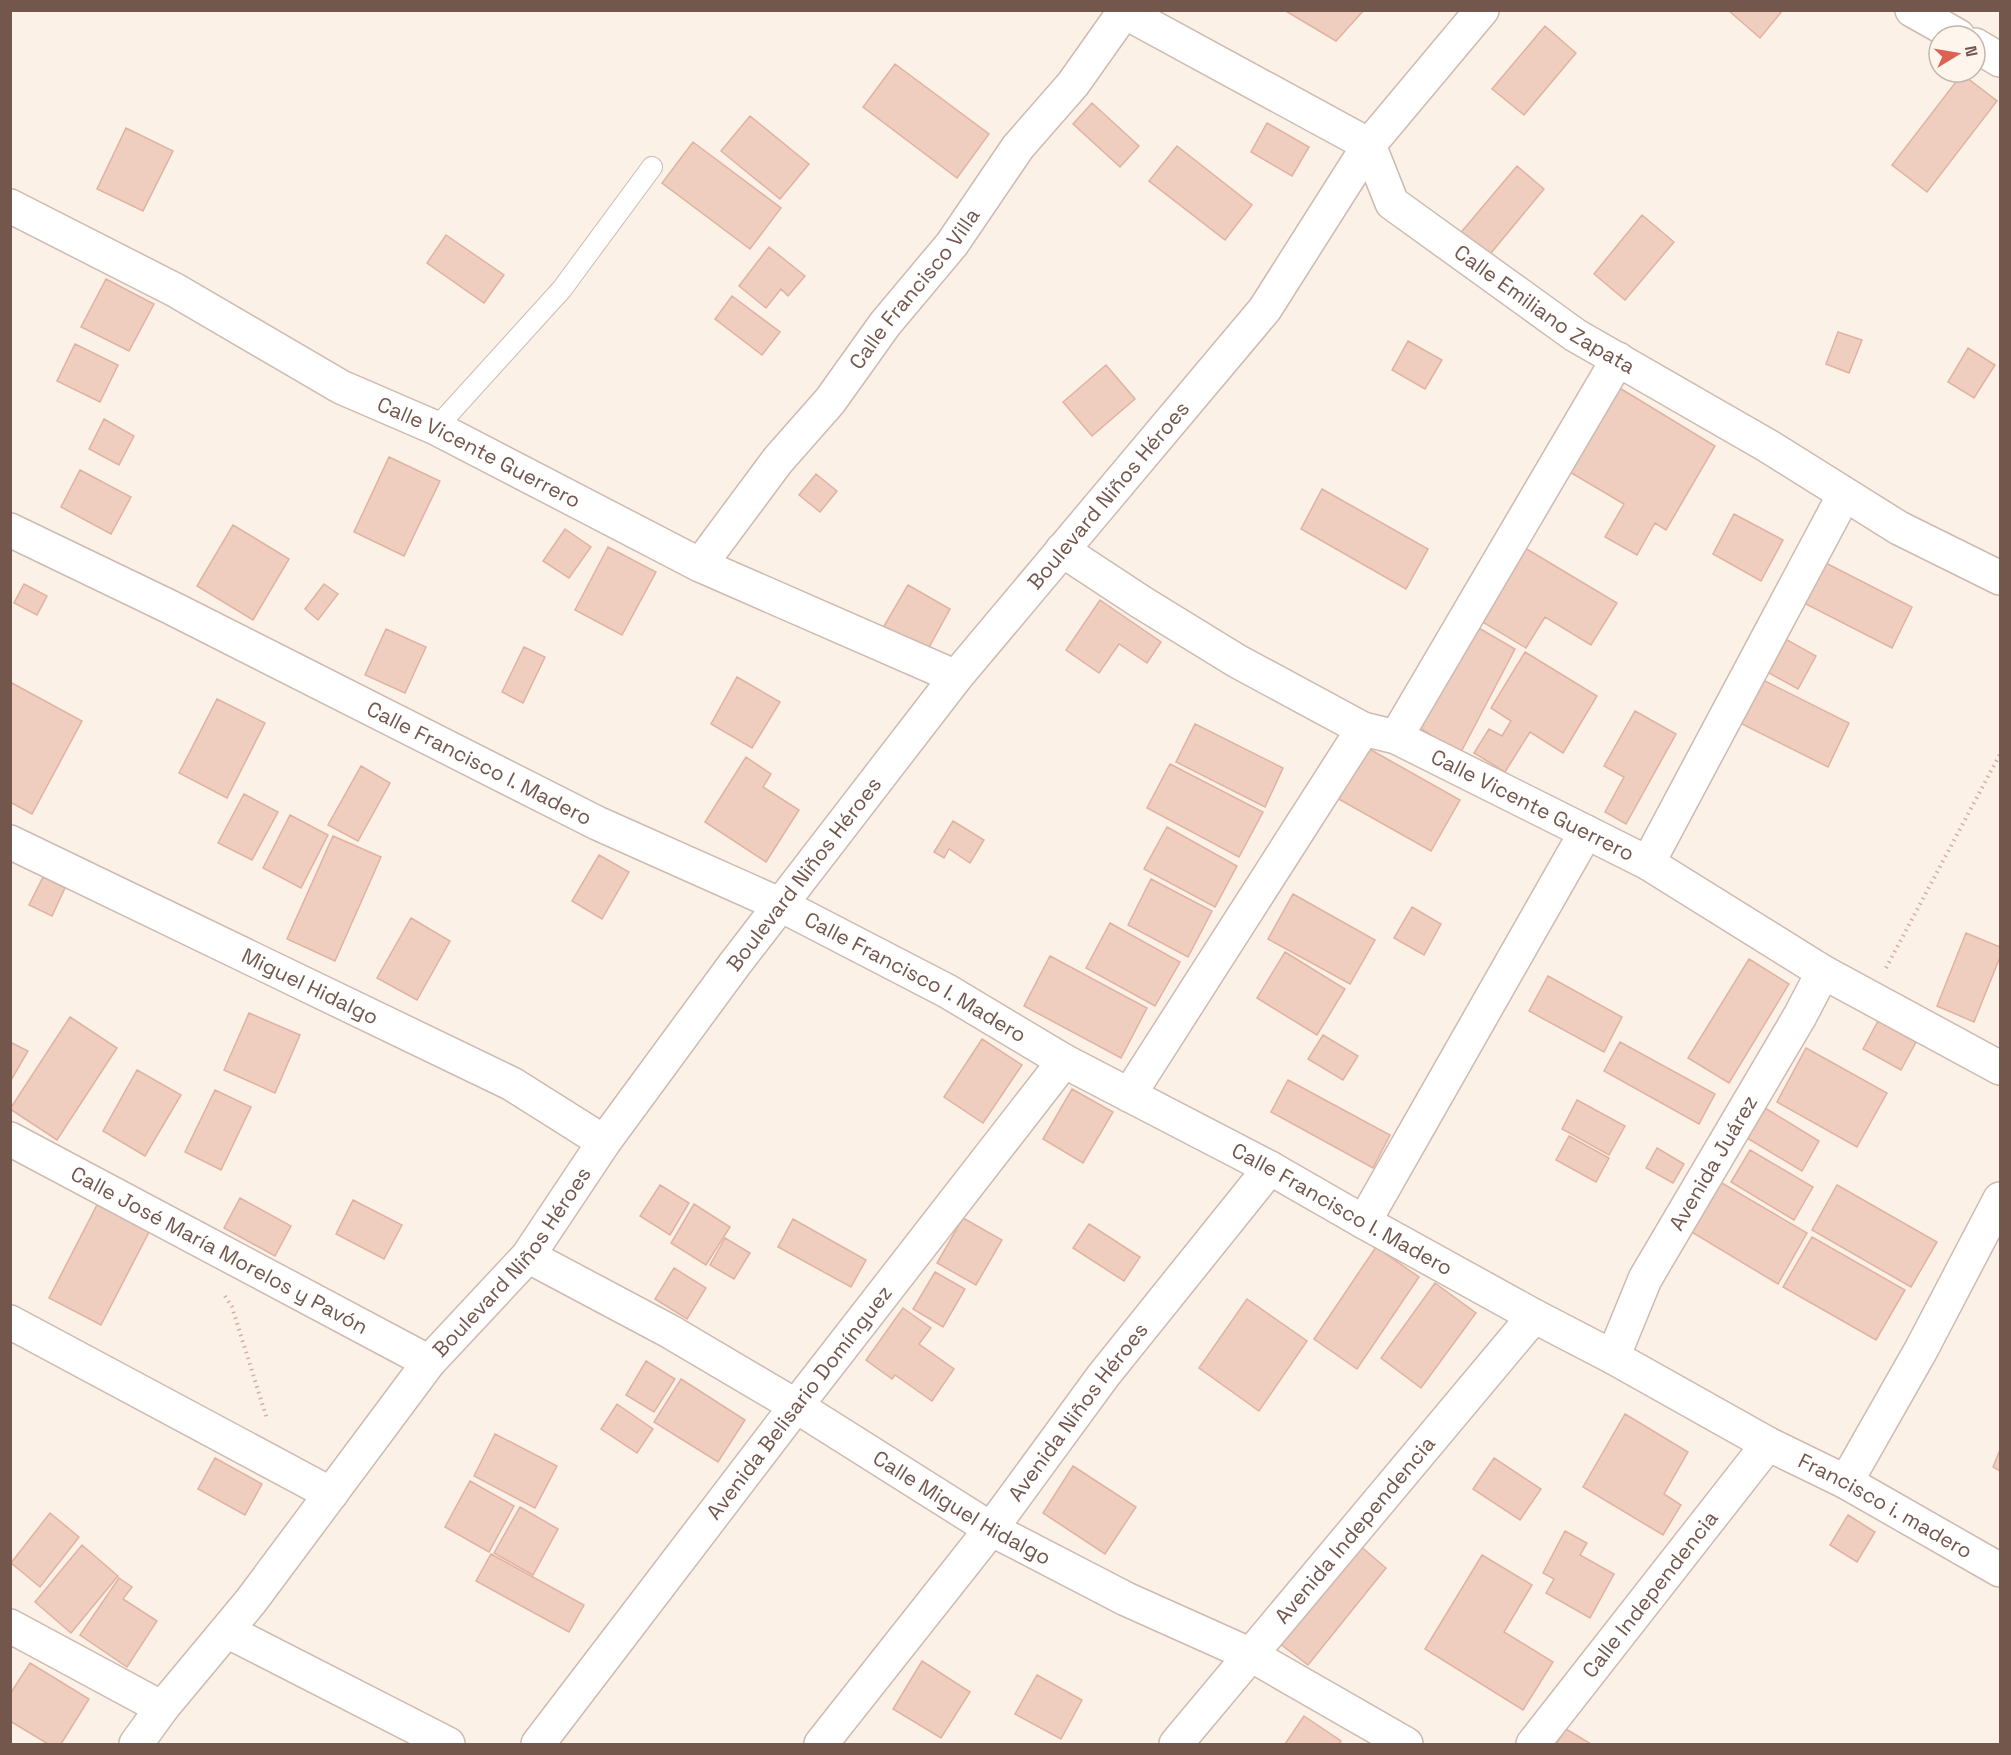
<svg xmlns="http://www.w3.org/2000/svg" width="2011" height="1755" viewBox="0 0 2011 1755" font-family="'Space Grotesk',sans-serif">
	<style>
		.building { fill: #efcdbf; stroke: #e1b2a0; stroke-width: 1.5 }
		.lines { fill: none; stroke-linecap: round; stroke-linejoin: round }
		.lane-casing { stroke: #cebab0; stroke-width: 22 }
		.street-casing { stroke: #cebab0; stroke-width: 36 }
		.path { stroke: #d4b0a2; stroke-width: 4; stroke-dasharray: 1.5 4.5; stroke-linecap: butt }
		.lane { stroke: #fff; stroke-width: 20 }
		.street { stroke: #fff; stroke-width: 33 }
		.labels { text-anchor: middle; stroke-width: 6; stroke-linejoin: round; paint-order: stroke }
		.street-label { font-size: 21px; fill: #73564c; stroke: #fef5ec }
	</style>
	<rect width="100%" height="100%" fill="#fbf1e6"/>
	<!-- building -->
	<path class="building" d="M1284,10H1364L1336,41Z
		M1728,10H1783L1760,38Z
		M1545,26L1576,53L1524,115L1492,89Z
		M895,64L989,134L957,178L863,107Z
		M1962,74L1997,101L1927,192L1892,165Z
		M1092,103L1139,146L1120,167L1073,124Z
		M750,116L809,164L780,199L721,151Z
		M1267,123L1309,147L1292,176L1251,152Z
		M126,128L173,151L143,211L97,189Z
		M693,142L781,208L750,249L662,183Z
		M1177,146L1252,205L1225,240L1149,181Z
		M1517,166L1544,189L1486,259L1458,236Z
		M1642,215L1674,242L1625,300L1594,274Z
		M446,235L504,275L484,303L427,263Z
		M769,247L805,276L788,296L781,289L766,308L739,286Z
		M106,279L154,304L129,351L81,327Z
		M732,296L780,332L762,355L715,319Z
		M1838,332L1862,340L1849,373L1826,364Z
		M1408,341L1442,360L1425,389L1392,370Z
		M75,344L118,365L100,402L57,381Z
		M1968,348L1995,365L1974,398L1948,382Z
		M1106,365L1135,399L1092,436L1063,402Z
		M1618,387L1715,446L1666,530L1655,523L1637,555L1605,537L1624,504L1568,471Z
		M104,419L134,436L119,465L89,449Z
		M389,457L440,481L404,556L354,532Z
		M80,470L131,497L111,534L61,507Z
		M816,474L837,491L820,512L799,495Z
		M1322,489L1428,549L1406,589L1301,529Z
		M1734,514L1783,540L1761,581L1713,554Z
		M233,525L289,559L253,620L197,586Z
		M565,529L591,547L569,578L543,561Z
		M608,547L656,572L622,635L575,610Z
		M1525,548L1617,603L1591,645L1545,617L1526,648L1481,621Z
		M1816,558L1912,607L1892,648L1796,599Z
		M24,584L47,596L37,615L14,603Z
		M324,584L338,594L318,620L305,609Z
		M908,585L950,609L927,651L884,626Z
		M1100,600L1161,642L1147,663L1119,644L1099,673L1066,650Z
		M1477,627L1515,649L1460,754L1417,726Z
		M386,629L426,647L405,693L365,675Z
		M1778,635L1816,656L1798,689L1760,668Z
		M524,647L545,657L523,703L502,692Z
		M1525,652L1597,696L1563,753L1530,732L1505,772L1474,753L1489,729L1502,736L1511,721L1491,708Z
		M737,677L780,702L752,748L711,724Z
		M1759,678L1849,723L1828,767L1738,722Z
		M10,682L82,721L32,814L10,802Z
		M217,699L265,723L227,798L179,773Z
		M1635,711L1676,734L1626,824L1605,812L1624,777L1604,766Z
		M1195,724L1283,768L1265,807L1176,762Z
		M1364,746L1460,800L1431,851L1335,797Z
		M746,757L771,774L763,787L799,810L766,862L705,822Z
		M1170,764L1263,812L1239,857L1147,808Z
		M361,766L390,783L358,841L328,825Z
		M244,794L278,812L252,860L218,843Z
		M290,815L328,835L301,888L263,868Z
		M953,821L984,840L970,863L949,849L944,858L934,852Z
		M1167,827L1237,866L1215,907L1144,869Z
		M333,836L381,857L335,961L287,939Z
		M599,855L629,872L602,919L572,901Z
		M43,877L65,888L52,916L29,905Z
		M1151,879L1212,911L1188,957L1128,925Z
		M1293,894L1375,940L1350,984L1268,939Z
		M1412,907L1441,924L1424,955L1394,938Z
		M411,918L450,941L417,1000L377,978Z
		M1110,923L1180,962L1155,1006L1086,968Z
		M1966,933L2000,947V957L1974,1022L1937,1006Z
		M1285,952L1345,989L1317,1035L1257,998Z
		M1050,956L1147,1008L1121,1058L1024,1006Z
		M1749,959L1789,984L1729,1083L1688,1058Z
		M1548,976L1622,1017L1604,1052L1529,1011Z
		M249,1013L300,1035L275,1093L224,1070Z
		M70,1017L117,1048L57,1140L10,1109Z
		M1878,1021L1916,1042L1901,1070L1863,1049Z
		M1323,1035L1358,1056L1343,1080L1308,1059Z
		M982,1039L1022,1065L983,1123L944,1097Z
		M10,1042L28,1051L10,1082Z
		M1620,1042L1715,1094L1699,1124L1604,1071Z
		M1806,1048L1887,1093L1857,1147L1777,1102Z
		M137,1070L181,1095L145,1156L103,1131Z
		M1288,1080L1390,1135L1373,1168L1271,1112Z
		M1072,1089L1113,1112L1083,1163L1043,1139Z
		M215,1090L251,1107L221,1170L185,1152Z
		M1577,1100L1625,1126L1609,1155L1562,1129Z
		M1765,1108L1819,1141L1802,1171L1747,1138Z
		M1569,1136L1609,1158L1596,1182L1556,1160Z
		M1657,1148L1684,1164L1673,1183L1646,1168Z
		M1750,1150L1813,1187L1794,1220L1731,1182Z
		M1720,1182L1807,1233L1778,1284L1690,1231Z
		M660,1185L689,1203L670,1235L640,1216Z
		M1837,1185L1937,1242L1911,1287L1812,1230Z
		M240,1198L291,1226L275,1256L224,1228Z
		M353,1200L402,1225L384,1259L336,1234Z
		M98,1203L150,1230L101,1325L49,1298Z
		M694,1204L730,1227L706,1265L671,1243Z
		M963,1218L1002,1240L976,1285L937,1263Z
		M793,1219L866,1260L851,1287L778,1247Z
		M1089,1224L1140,1257L1124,1281L1073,1248Z
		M1812,1237L1905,1290L1876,1340L1783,1287Z
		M725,1238L750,1253L734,1279L710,1265Z
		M1376,1247L1419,1277L1357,1369L1314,1339Z
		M674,1268L706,1288L687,1319L655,1299Z
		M935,1272L965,1289L943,1327L913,1309Z
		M1435,1283L1476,1313L1421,1388L1381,1358Z
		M1247,1299L1307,1341L1259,1411L1199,1368Z
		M903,1308L931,1328L919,1344L954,1369L932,1401L895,1375L892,1379L866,1360Z
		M646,1361L675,1379L654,1412L626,1395Z
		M681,1379L745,1420L718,1462L654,1422Z
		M617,1404L653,1429L637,1453L601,1429Z
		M1625,1414L1688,1452L1664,1494L1681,1505L1663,1535L1583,1487Z
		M495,1434L557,1466L535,1508L474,1476Z
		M2000,1450V1471L1993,1467Z
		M215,1458L262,1484L245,1515L198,1489Z
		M1494,1458L1541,1489L1520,1520L1473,1489Z
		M1073,1466L1136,1507L1105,1554L1043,1513Z
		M470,1481L514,1506L489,1552L445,1527Z
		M520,1507L558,1529L533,1575L494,1553Z
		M50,1513L79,1537L40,1587L11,1563Z
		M1848,1515L1875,1532L1857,1562L1830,1545Z
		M1565,1531L1587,1543L1580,1555L1614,1574L1590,1618L1546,1593L1554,1579L1543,1573Z
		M82,1545L118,1576L71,1633L35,1602Z
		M1359,1545L1386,1568L1308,1665L1279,1643Z
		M491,1554L584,1605L569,1632L476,1581Z
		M1482,1555L1532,1585L1504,1632L1553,1662L1523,1710L1425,1649Z
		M119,1578L132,1587L123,1599L157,1621L127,1667L80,1635Z
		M922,1661L970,1692L941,1738L893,1709Z
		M30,1663L89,1699L61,1744H48L10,1721V1694Z
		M1037,1675L1082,1700L1061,1739L1015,1714Z
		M1304,1716L1341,1741L1339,1744H1285Z
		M1566,1729L1591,1744H1556Z"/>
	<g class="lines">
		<defs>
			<path id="lane" d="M436,428L562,289L652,167"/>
			<g id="street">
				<path id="s1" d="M1121,10L1369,145L1392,203L1575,335L1768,446L1899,528L2000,578"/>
				<path d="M1912,10L1958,36"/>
				<path d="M1975,45L2000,60"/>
				<path id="s2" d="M10,206L175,290L341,387L436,428L700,565L956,677"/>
				<path id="s3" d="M10,530L170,607L597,823L781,905L947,991L1064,1061L1270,1168L1364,1222L1534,1316L1613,1357L1768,1444L1846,1482L2000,1570"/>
				<path id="s4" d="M1062,550L1141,602L1237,661L1363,729L1396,737L1648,863L1823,972L2000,1068"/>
				<path id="s5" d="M700,565L778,460L830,401L885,324L952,244L1018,147L1073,84L1124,12"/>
				<path d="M1396,737L1618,359"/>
				<path id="s6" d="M10,842L512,1084L604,1142"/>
				<path d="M1648,863L1844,495"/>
				<path d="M1129,1095L1363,729"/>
				<path id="s7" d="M10,1139L429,1362"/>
				<path d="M1364,1222L1586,832"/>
				<path id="s8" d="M528,1256L669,1331L796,1406L991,1529L1126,1599L1251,1655L1406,1744"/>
				<path d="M10,1322L331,1494"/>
				<path id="s9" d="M1613,1357L1645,1279L1800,1016L1823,972"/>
				<path d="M1846,1482L1921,1350L2000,1199"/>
				<path d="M10,1626L162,1708"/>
				<path d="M227,1631L448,1744"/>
				<path id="s10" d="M136,1744L162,1708L251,1601L429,1362L528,1256L604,1142L734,965L956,677L1265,309L1369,145L1482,10"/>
				<path id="s11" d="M538,1744L796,1406L1064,1061"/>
				<path id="s12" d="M821,1744L991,1529L1103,1376L1270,1168"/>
				<path id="s13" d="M1176,1744L1534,1316"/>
				<path id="s14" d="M1533,1744L1768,1444"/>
			</g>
		</defs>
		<!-- lane casing -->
		<use href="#lane" class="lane-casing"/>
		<!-- street casing -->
		<use href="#street" class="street-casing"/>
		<!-- path -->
		<path class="path" d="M1886,968L2000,754
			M225,1296L232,1307L267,1419"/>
		<!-- lane -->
		<use href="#lane" class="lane"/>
		<!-- street -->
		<use href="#street" class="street"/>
	</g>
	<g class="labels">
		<!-- street labels -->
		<g class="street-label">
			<text dy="7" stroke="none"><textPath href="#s5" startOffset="350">Calle Francisco Villa</textPath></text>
			<text dy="7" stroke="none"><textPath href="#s1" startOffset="531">Calle Emiliano Zapata</textPath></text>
			<text dy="7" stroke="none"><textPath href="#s2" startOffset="530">Calle Vicente Guerrero</textPath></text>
			<text dy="7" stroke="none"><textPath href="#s10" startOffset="1584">Boulevard Niños Héroes</textPath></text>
			<text dy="7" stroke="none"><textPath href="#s3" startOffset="524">Calle Francisco I. Madero</textPath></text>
			<text dy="7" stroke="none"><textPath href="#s4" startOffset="537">Calle Vicente Guerrero</textPath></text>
			<text dy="7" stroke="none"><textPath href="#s10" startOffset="1098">Boulevard Niños Héroes</textPath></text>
			<text dy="7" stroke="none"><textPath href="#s3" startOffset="1010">Calle Francisco I. Madero</textPath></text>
			<text dy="7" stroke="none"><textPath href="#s6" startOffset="333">Miguel Hidalgo</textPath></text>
			<text dy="7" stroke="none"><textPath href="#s9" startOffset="219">Avenida Juárez</textPath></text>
			<text dy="7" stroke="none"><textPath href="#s3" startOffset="1496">Calle Francisco I. Madero</textPath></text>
			<text dy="7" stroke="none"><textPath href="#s7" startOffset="237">Calle José María Morelos y Pavón</textPath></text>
			<text dy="7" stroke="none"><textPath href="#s10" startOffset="612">Boulevard Niños Héroes</textPath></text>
			<text dy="7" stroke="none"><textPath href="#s11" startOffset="430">Avenida Belisario Domínguez</textPath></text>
			<text dy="7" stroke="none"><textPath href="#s12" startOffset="420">Avenida Niños Héroes</textPath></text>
			<text dy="7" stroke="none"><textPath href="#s3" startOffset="2115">Francisco i. madero</textPath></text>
			<text dy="7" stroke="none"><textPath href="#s8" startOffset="502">Calle Miguel Hidalgo</textPath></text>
			<text dy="7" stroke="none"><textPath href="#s13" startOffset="279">Avenida Independencia</textPath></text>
			<text dy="7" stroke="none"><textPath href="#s14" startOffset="190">Calle Independencia</textPath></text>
		</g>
	</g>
	<!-- border -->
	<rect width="2011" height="1755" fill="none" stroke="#73564c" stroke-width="24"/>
	<!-- north arrow -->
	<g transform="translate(1957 54) rotate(79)"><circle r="28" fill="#fef5ec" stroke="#c6b5ac" stroke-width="1.5"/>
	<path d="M0-4.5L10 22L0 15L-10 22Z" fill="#de6252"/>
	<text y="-9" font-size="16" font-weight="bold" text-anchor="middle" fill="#73564c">N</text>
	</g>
</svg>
